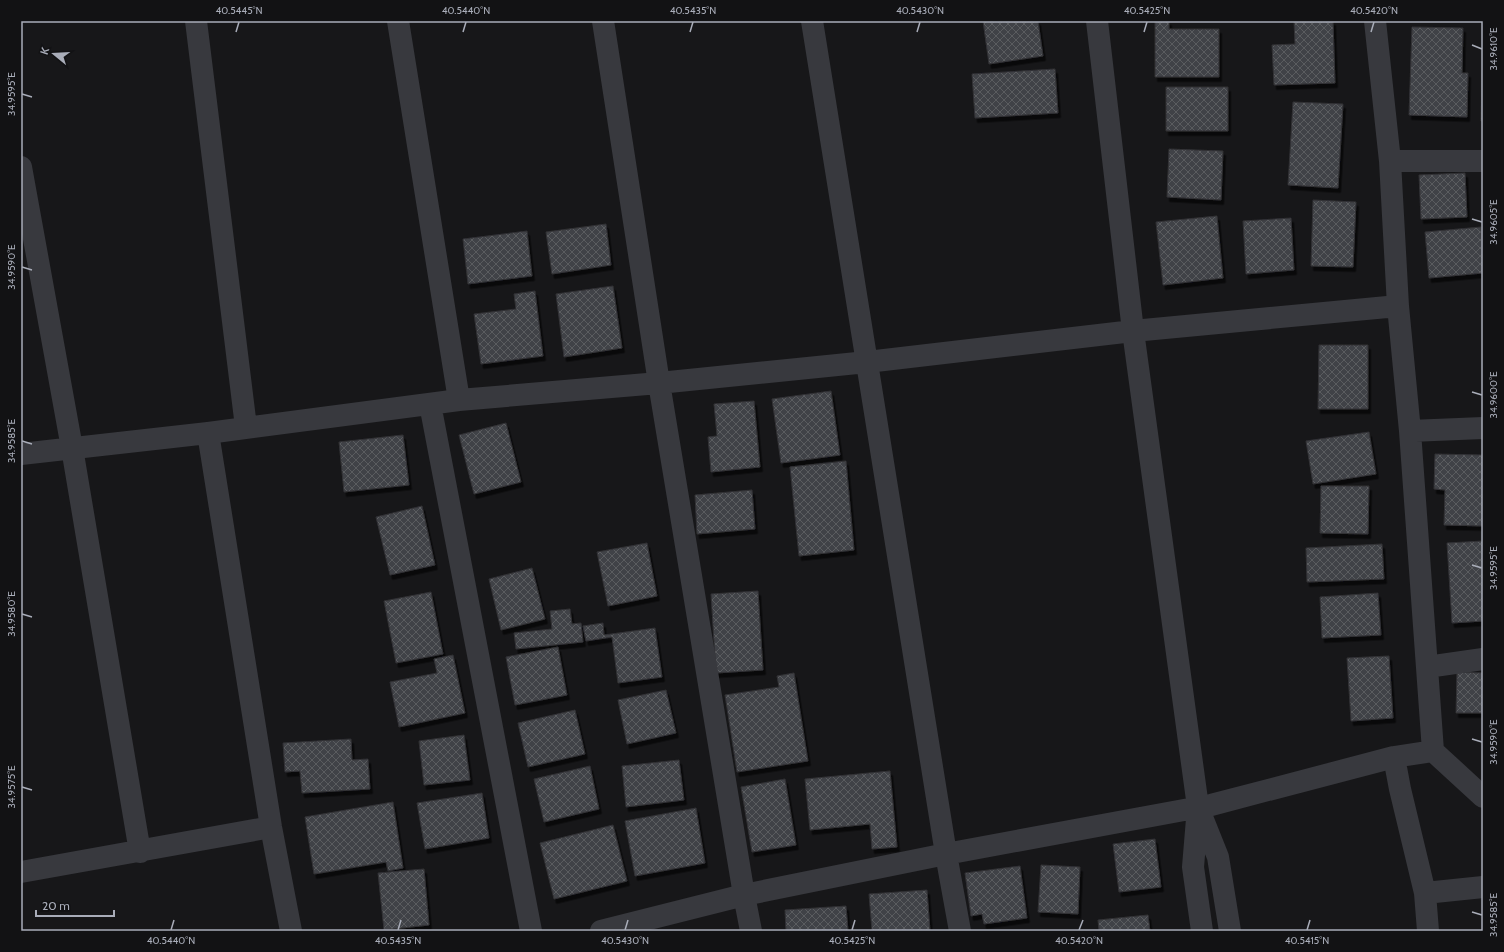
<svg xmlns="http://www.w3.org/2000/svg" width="1504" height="952" viewBox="0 0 1504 952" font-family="Cabin,sans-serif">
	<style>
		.building { fill: url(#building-cross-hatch); stroke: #313135; filter: url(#shadow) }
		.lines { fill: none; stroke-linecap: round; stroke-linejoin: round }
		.minor { stroke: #38393e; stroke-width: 22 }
		.ticks { fill: none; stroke: #a9adb9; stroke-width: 1.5 }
		.neatline { fill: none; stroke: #a9adb9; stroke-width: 1.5 }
		.ticks-label { font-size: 10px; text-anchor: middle; fill: #a9adb9 }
	</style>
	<defs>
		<pattern id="building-cross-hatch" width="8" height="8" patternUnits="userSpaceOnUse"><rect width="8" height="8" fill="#414246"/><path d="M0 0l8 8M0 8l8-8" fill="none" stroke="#5a5b5f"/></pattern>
		<filter id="shadow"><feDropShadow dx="2.5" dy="4.5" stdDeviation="0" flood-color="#0009"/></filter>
	</defs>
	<rect width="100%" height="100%" fill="#171719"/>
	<!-- building -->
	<path class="building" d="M983,21H1038L1043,56L989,64Z
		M1155,21H1169V29H1219V77H1155Z
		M1294,21H1333L1335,83L1274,85L1272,45L1295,44Z
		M1412,27L1463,28L1462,73H1468L1467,117L1409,115Z
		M1055,69L1058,113L975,118L972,74Z
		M1482,70H1483V121H1481Z
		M1166,87H1228V131H1166Z
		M1293,102L1343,104L1338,188L1288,185Z
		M1169,149L1223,151L1221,200L1167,197Z
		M1465,173L1467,217L1421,219L1419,175Z
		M1313,200L1356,202L1353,267L1311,266Z
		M1217,216L1223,278L1163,285L1156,222Z
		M1291,218L1294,270L1246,274L1243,221Z
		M606,224L611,265L552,274L546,232Z
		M1481,227L1483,273L1429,278L1425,232Z
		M527,231L532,276L468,284L463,239Z
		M613,286L622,348L564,357L556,294Z
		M535,291L543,356L481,364L474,314L516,309L514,294Z
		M1319,345H1368V409H1318Z
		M831,391L840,455L781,463L772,399Z
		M754,401L760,467L711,472L708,437L717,436L714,404Z
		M506,423L521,482L474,494L459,435Z
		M1369,432L1376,474L1313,484L1306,441Z
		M403,435L409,485L344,492L339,442Z
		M1435,454L1483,455V526L1444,525L1445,490L1434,489Z
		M846,461L854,550L799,556L790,467Z
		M1321,486H1369L1368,534L1320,533Z
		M752,490L755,529L697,534L695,495Z
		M422,506L435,565L390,575L376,517Z
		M1483,541V621L1452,623L1447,543Z
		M647,543L657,596L608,606L597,552Z
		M1382,544L1384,579L1307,582L1306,548Z
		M532,568L545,619L501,630L489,579Z
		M758,591L763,670L716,673L711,594Z
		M431,592L443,654L396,663L384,601Z
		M1378,593L1381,635L1322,638L1320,597Z
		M570,609L572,624L581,623L583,642L516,649L514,633L552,629L550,611Z
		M603,623L604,635L655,628L662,677L618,683L612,637L586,641L583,626Z
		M558,647L567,695L515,705L506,657Z
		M453,655L465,713L399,727L390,682L437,673L434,659Z
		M1389,656L1393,718L1351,721L1347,658Z
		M1457,672L1483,673V713H1456Z
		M794,673L808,761L737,772L725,695L779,687L777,676Z
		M666,690L676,733L627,744L618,700Z
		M575,710L585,754L528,767L518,723Z
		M464,735L470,780L424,785L419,741Z
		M351,739L352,760L368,759L370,789L302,793L300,771L285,772L283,743Z
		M679,760L684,800L626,807L622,766Z
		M590,766L599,809L544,822L534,779Z
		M890,771L897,847L872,849L870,824L810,830L805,779Z
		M785,779L796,845L752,852L741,787Z
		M482,793L489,838L425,849L417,803Z
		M393,802L403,868L388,871L386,862L314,874L305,817Z
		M696,808L705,863L635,876L625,821Z
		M613,825L627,881L554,899L540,843Z
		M1155,839L1161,887L1119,892L1113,844Z
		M1041,865L1080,867L1078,914L1038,912Z
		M1020,866L1027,918L984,924L982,914L971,916L965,873Z
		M424,869L429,925L384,930L378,873Z
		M927,890L930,931H872L869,894Z
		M846,906L848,931H786L785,910Z
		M1148,915L1150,931H1099L1098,920Z"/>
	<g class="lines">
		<!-- minor -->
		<path class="minor" d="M196,21L246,427
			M398,21L459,400
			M603,21L659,383L744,895L751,931
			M812,21L946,854L960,931
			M1097,21L1133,331L1198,807L1193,867L1202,931
			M1375,21L1390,161L1398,306L1410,431L1433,751L1483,797
			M1390,161H1483
			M21,167L72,448L140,852
			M430,404L531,931
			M1410,431L1483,428
			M208,433L271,827L291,931
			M21,454L208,433L459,400L659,383L867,362L1133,331L1398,306
			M1427,667L1483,659
			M1394,757L1400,789L1425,893L1428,931
			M1200,812L1218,857L1230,931
			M21,872L271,827
			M1425,893L1483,887
			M601,931L744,895L946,854L1211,805L1394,757L1433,751"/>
	</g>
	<!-- ticks -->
	<path class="ticks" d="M236,32L239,22M463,32L466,22M690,32L693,22M917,32L920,22M1144,32L1147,22M1371,32L1374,22M1472,45L1482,49M22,94L32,97M1472,219L1482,222M22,267L32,270M1472,392L1482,395M22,441L32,444M1472,565L1482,568M22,614L32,617M1472,739L1482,742M22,787L32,790M1472,912L1482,915M171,930L174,920M398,930L401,920M625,930L628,920M852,930L855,920M1079,930L1083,920M1307,930L1310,920"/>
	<!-- border -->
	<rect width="1504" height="952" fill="none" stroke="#121214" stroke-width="44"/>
	<!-- north arrow -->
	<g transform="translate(54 54) rotate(288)" stroke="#121214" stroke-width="3" paint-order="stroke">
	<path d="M0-3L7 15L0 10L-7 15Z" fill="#a9adb9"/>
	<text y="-6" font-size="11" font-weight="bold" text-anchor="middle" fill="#a9adb9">K</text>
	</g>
	<!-- scale -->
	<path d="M36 910v6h78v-6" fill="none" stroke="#a9adb9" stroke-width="2"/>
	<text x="42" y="910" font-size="12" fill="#a9adb9" stroke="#121214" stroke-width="3" paint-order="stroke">20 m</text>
	<rect x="22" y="22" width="1460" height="908" class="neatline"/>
	<g class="ticks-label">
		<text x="239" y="14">40.5445°N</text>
		<text x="466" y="14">40.5440°N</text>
		<text x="693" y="14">40.5435°N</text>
		<text x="920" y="14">40.5430°N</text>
		<text x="1147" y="14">40.5425°N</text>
		<text x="1374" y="14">40.5420°N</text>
		<text transform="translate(1493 49) rotate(-90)" y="4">34.9610°E</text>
		<text transform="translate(11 94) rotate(-90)" y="4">34.9595°E</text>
		<text transform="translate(1493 222) rotate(-90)" y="4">34.9605°E</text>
		<text transform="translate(11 267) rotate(-90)" y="4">34.9590°E</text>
		<text transform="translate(1493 395) rotate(-90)" y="4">34.9600°E</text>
		<text transform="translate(11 441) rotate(-90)" y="4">34.9585°E</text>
		<text transform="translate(1493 568) rotate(-90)" y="4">34.9595°E</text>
		<text transform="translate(11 614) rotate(-90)" y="4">34.9580°E</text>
		<text transform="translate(1493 742) rotate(-90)" y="4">34.9590°E</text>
		<text transform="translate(11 787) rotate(-90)" y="4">34.9575°E</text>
		<text transform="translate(1493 915) rotate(-90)" y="4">34.9585°E</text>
		<text x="171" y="944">40.5440°N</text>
		<text x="398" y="944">40.5435°N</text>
		<text x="625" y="944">40.5430°N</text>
		<text x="852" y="944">40.5425°N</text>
		<text x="1079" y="944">40.5420°N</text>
		<text x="1307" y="944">40.5415°N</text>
	</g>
</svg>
